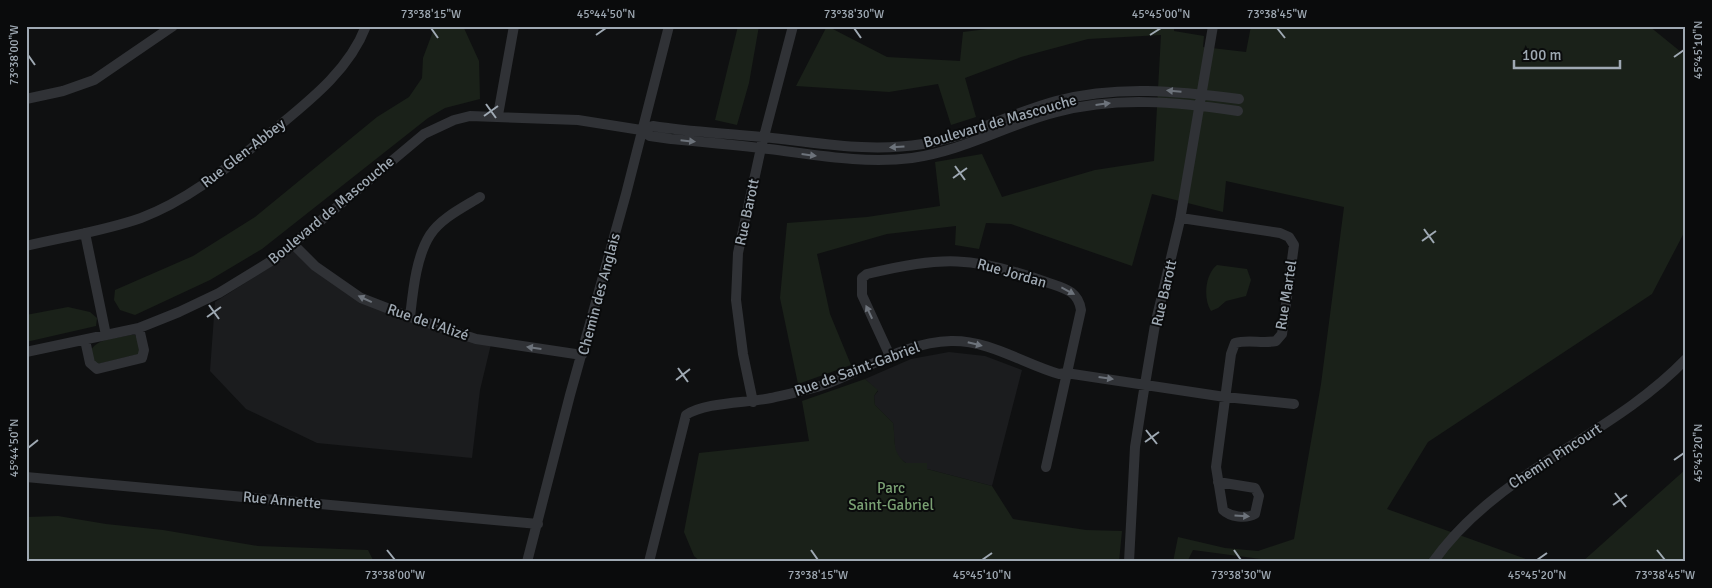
<svg xmlns="http://www.w3.org/2000/svg" width="1712" height="588" viewBox="0 0 1712 588" font-family="Signika,sans-serif">
	<style>
		.built { fill: #1b1c1e }
		.green { fill: #1a2119 }
		.lines { fill: none; stroke-linecap: round; stroke-linejoin: round }
		.minor { stroke: #303236; stroke-width: 10 }
		.oneway { fill: #6d737b }
		.ticks { fill: none; stroke: #9fa9b3; stroke-width: 2 }
		.labels { text-anchor: middle; stroke-width: 4; stroke-linejoin: round; paint-order: stroke }
		.street-label { font-size: 15px; fill: #9fa9b3; stroke: #0a0b0c }
		.park-label { font-size: 15px; fill: #7aa173; stroke: #0a0b0c }
		.neatline { fill: none; stroke: #9fa9b3; stroke-width: 2 }
		.ticks-label { font-size: 12px; text-anchor: middle; fill: #9fa9b3 }
	</style>
	<rect width="100%" height="100%" fill="#0f1011"/>
	<!-- built -->
	<path class="built" d="M293,244L361,298L492,340L480,390L472,458L317,443L246,409L210,371L215,302L272,266Z
		M949,352L985,356L1022,370L992,486L927,469V463H906L899,458L895,450L893,423L875,405L874,396L878,391L865,379L911,359Z"/>
	<!-- green -->
	<path class="green" d="M435,26H463L479,61L480,99L445,108L428,118L262,249L210,280L135,315L120,310L114,300L115,290L193,256L255,217L377,117L409,97L422,78L423,58Z
		M738,26H759L749,83L737,125L715,120Z
		M827,26L887,57L960,61L963,32L1003,27L1048,29L1174,26V31L1204,36L1203,47L1246,52L1251,26H1649L1686,56V229L1652,294L1428,442L1387,509L1534,562H1284L1193,550L1187,562H1173L1178,537L1225,548L1258,551L1294,539L1321,384L1344,207L1226,181L1223,212L1152,194L1132,266L1011,224L986,223L979,249L955,245L956,226L887,234L817,254L830,314L851,365L798,384L780,298L787,223L867,217L940,206L935,162L982,154L1002,197L1095,170L1154,161L1161,35L1088,39L1021,57L965,78L976,117L951,125L938,84L889,92L796,86Z
		M1217,265L1247,269L1251,280L1246,296L1226,301L1218,308L1211,311C1203,299 1205,274 1217,265Z
		M68,307L90,312L97,318L96,326L26,342V315Z
		M130,335H135C139,341 141,348 139,354L98,364L94,362L91,350C98,338 118,338 130,335Z
		M865,379L878,390L874,396L875,405L893,423C896,440 891,452 906,463H927V469L992,486L1013,519L1086,530L1122,531L1119,562H701L694,556L684,532L699,453L809,441L802,401Z
		M1686,469V562H1582Z
		M58,516L106,524L163,530L258,546L368,550L374,562H26V517Z"/>
	<g class="lines">
		<!-- minor -->
		<path class="minor" d="M26,99L63,91L94,80L173,26
			M498,115L514,26
			M641,130L653,126C689,132 725,133 762,137C818,142 866,153 923,144C969,137 1011,113 1056,101C1117,85 1178,91 1239,99
			M1181,218L1280,233L1289,237L1294,245L1282,334L1276,341C1262,344 1249,339 1235,343L1231,354L1216,467L1223,510C1230,517 1246,519 1255,514L1259,496L1255,488L1218,482
			M85,233L106,335
			M293,244L315,266L361,298L410,317L476,339L582,355
			M26,246C64,237 104,231 141,218C189,200 228,167 268,135C305,104 348,73 366,26
			M410,317C413,291 416,257 430,235C441,218 464,207 480,197
			M85,340L90,363L97,369L142,358L144,350L139,328
			M26,352L139,328L179,312L219,293L276,258L424,134L454,120L470,116L578,120L641,130L650,136L671,139C703,142 736,145 769,149C817,155 864,164 912,158C964,151 1008,124 1057,112C1117,96 1177,102 1238,111
			M890,356L862,295V278L867,274C942,256 973,256 1046,282C1063,288 1078,290 1081,310L1046,467
			M753,402L743,354L736,300L738,253L761,148L793,26
			M26,477L538,524
			M527,562L570,395L626,194L669,26
			M649,562L686,415C704,402 747,403 771,398C789,394 808,390 826,384C867,369 906,342 951,341C989,340 1024,364 1059,374L1066,373L1225,397L1294,404
			M1129,562L1135,447L1143,396L1155,325L1180,220L1213,26
			M1433,562C1498,470 1610,438 1686,359"/>
	</g>
	<!-- one-way arrows -->
	<defs><path id="oneway-solid" d="M-6-.8H1V-3.2L6.5 0L1 3.2V.8H-6Z" transform="scale(1.25)"/></defs>
	<g class="oneway">
		<use href="#oneway-solid" transform="translate(1174 91) rotate(-175)"/>
		<use href="#oneway-solid" transform="translate(1103 104) rotate(-7)"/>
		<use href="#oneway-solid" transform="translate(688 141) rotate(6)"/>
		<use href="#oneway-solid" transform="translate(897 147) rotate(176)"/>
		<use href="#oneway-solid" transform="translate(809 155) rotate(7)"/>
		<use href="#oneway-solid" transform="translate(1068 291) rotate(28)"/>
		<use href="#oneway-solid" transform="translate(365 299) rotate(-155)"/>
		<use href="#oneway-solid" transform="translate(869 312) rotate(-115)"/>
		<use href="#oneway-solid" transform="translate(975 344) rotate(14)"/>
		<use href="#oneway-solid" transform="translate(534 348) rotate(-172)"/>
		<use href="#oneway-solid" transform="translate(1106 378) rotate(8)"/>
		<use href="#oneway-solid" transform="translate(1242 516) rotate(3)"/>
	</g>
	<!-- ticks -->
	<path class="ticks" d="M431,28L438,38M854,28L861,38M1277,28L1285,38M596,35L606,28M1150,35L1161,28M28,55L35,65M1674,57L1684,50M486,104L496,118M484,116L498,106M955,166L965,180M953,178L967,168M1424,229L1434,243M1422,241L1436,231M209,305L219,319M207,317L221,307M678,368L688,382M676,380L690,369M1146,430L1157,444M1145,442L1159,432M28,448L38,440M1674,460L1684,453M1615,493L1626,507M1613,505L1627,495M387,550L395,560M811,550L818,560M1234,550L1241,560M1657,550L1665,560M982,560L992,553M1537,560L1547,553"/>
	<g class="labels">
		<!-- street labels -->
		<g class="street-label">
			<text transform="translate(1000 121) rotate(-16)" y="5">Boulevard de Mascouche</text>
			<text transform="translate(243 153) rotate(-38)" y="5">Rue Glen-Abbey</text>
			<text transform="translate(331 210) rotate(-40)" y="5">Boulevard de Mascouche</text>
			<text transform="translate(747 212) rotate(-78)" y="5">Rue Barott</text>
			<text transform="translate(1012 273) rotate(16)" y="5">Rue Jordan</text>
			<text transform="translate(1164 293) rotate(-77)" y="5">Rue Barott</text>
			<text transform="translate(599 294) rotate(-75)" y="5">Chemin des Anglais</text>
			<text transform="translate(1286 295) rotate(-81)" y="5">Rue Martel</text>
			<text transform="translate(428 322) rotate(19)" y="5">Rue de l'Alizé</text>
			<text transform="translate(857 369) rotate(-20)" y="5">Rue de Saint-Gabriel</text>
			<text transform="translate(1555 456) rotate(-33)" y="5">Chemin Pincourt</text>
			<text transform="translate(282 500) rotate(5)" y="5">Rue Annette</text>
		</g>
		<!-- park labels -->
		<g class="park-label">
			<text x="891" y="493">Parc<tspan x="891" dy="17">Saint-Gabriel</tspan></text>
		</g>
	</g>
	<!-- border -->
	<rect width="1712" height="588" fill="none" stroke="#0a0b0c" stroke-width="55"/>
	<!-- scale -->
	<path d="M1514 60v8h106v-8" fill="none" stroke="#9fa9b3" stroke-width="2.5"/>
	<text x="1522" y="60" font-size="15" fill="#9fa9b3" stroke="#0a0b0c" stroke-width="4" paint-order="stroke">100 m</text>
	<rect x="28" y="28" width="1656" height="532" class="neatline"/>
	<g class="ticks-label">
		<text x="431" y="18">73°38'15"W</text>
		<text x="606" y="18">45°44'50"N</text>
		<text x="854" y="18">73°38'30"W</text>
		<text x="1161" y="18">45°45'00"N</text>
		<text x="1277" y="18">73°38'45"W</text>
		<text transform="translate(1698 50) rotate(-90)" y="4">45°45'10"N</text>
		<text transform="translate(14 55) rotate(-90)" y="4">73°38'00"W</text>
		<text transform="translate(14 448) rotate(-90)" y="4">45°44'50"N</text>
		<text transform="translate(1698 453) rotate(-90)" y="4">45°45'20"N</text>
		<text x="395" y="579">73°38'00"W</text>
		<text x="818" y="579">73°38'15"W</text>
		<text x="982" y="579">45°45'10"N</text>
		<text x="1241" y="579">73°38'30"W</text>
		<text x="1537" y="579">45°45'20"N</text>
		<text x="1665" y="579">73°38'45"W</text>
	</g>
</svg>
